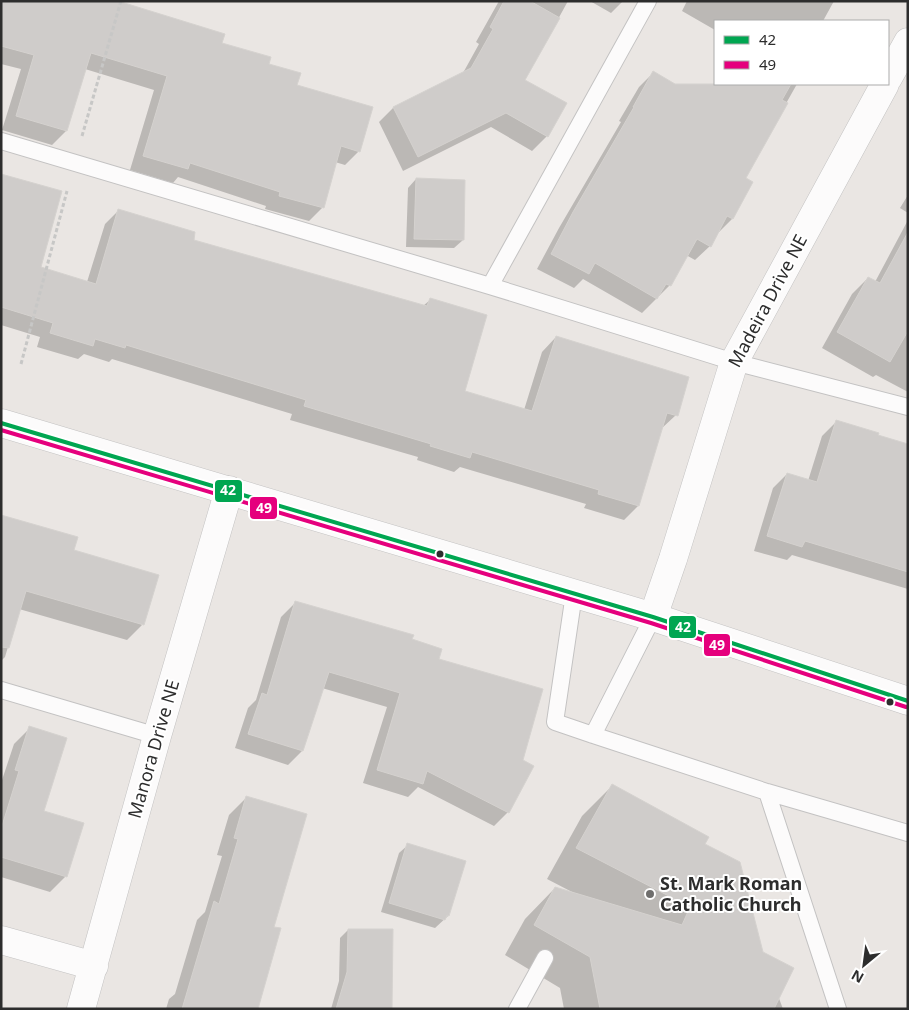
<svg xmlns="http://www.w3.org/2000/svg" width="909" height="1010" viewBox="0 0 909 1010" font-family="'Noto Sans',sans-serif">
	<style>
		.shadow { fill: #0003 }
		.building { fill: #cfccca; stroke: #d5d2cf }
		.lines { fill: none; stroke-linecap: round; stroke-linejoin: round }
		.service-casing { stroke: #c3c2c2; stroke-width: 18 }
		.minor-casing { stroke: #c3c2c2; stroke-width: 29 }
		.tertiary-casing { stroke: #c3c2c2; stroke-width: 29 }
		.path { stroke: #c7c7c6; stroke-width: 3; stroke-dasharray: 4 2.5; stroke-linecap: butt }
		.service { stroke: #fcfbfb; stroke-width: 16 }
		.minor { stroke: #fcfbfb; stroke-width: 28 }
		.tertiary { stroke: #fcfbfb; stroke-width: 28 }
		.bus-1-casing { stroke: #fff; stroke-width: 8 }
		.bus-2-casing { stroke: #fff; stroke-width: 8 }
		.bus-1 { stroke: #00a651; stroke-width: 4 }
		.bus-2 { stroke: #e5007d; stroke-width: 4 }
		.bus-dot { fill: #2d2d2d; stroke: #fff; stroke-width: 2 }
		.poi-dot { fill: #6f6e6d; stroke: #fff; stroke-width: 2 }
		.labels { text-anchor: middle; stroke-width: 4; stroke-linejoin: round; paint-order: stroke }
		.street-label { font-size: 18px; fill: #2d2d2d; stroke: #fff }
		.poi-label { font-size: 18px; font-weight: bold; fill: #2d2d2d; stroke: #fff; text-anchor: start }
		.line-badge { stroke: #fff; stroke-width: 2 }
		.badge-label { font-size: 14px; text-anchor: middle; font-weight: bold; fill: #fff }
	</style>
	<rect width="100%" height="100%" fill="#eae6e3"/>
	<!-- shadow -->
	<path class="shadow" d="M1,1L221,44L267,65L296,86L359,151L345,165L335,162L323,207L309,221L265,209L266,206L178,177L173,183L130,170L154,90L85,69L66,131L52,145L2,130L21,69L1,64Z
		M499,1H568L524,81L547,136L532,151L491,127L403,171L379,122L393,108L463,73L479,44L476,42Z
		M590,1H623L611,13Z
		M687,1H834L823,21H715V30L682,11Z
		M653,73L707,103L717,84H797L744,178L752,183L732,219L718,233L710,246L695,260L686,255L670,285L642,313L583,279L574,288L537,269L559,228L621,122L619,121L639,87Z
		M1,175L39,268L87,282L105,224L119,210L192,241L423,306L430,300L464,392L524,410L542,352L556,337L676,415L661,429L638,506L624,520L584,508L586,504L460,467L454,472L417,460L418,457L290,420L292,414L112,359L109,362L84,354L78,359L37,347L40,337L1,325Z
		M416,179L463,240L454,248L406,247L408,188Z
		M908,195V213L900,208Z
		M908,220V392L876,375L873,377L822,348L852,294L868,278L875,282Z
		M836,422L908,445V589L792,555L787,560L754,551L773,488L787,474L808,481L822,436Z
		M1,516L142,625L127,640L19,609L5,657L1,661Z
		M295,603L411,640L437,660L521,761L532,767L508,812L494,826L418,787L408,797L363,783L387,707L322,688L302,751L288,765L235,748L248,708L256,700L281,617Z
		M30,728L43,812L66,876L50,892L1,877V783L14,744Z
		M612,786L703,845L762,953L783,1009H564L560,988L505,955L525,919L555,888L573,894L574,893L547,879L582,816Z
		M246,798L273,927L257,1009H166L169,999L175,994L197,920L205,912L222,856L217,855L229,815Z
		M408,845L448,916L435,928L381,912L399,853Z
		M348,930L383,1009H331L339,981L340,938Z"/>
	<!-- building -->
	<path class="building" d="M1,1H118L225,34L222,43L271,57L269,64L301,73L297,85L373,107L360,152L341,146L324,208L279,196L280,192L190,163L188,169L143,156L167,76L91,53L67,131L16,116L34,55L1,46Z
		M504,1H530L560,18L525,80L567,103L548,137L506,113L418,157L393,107L471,68L493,29L490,27Z
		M653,71L675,84H791L782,100L788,103L746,178L753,182L733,219L727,216L711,247L697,239L671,286L666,284L657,299L595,263L589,274L551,254L573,212L634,107H633Z
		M1,174L62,191L41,267L96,284L118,209L195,232L194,240L427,306L430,298L487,315L465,391L532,411L556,336L689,377L678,416L667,413L639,506L598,494L599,490L472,452L470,458L430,446L431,444L304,406L306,400L126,345L125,348L95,339L93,346L50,333L53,323L1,307Z
		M416,178L465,180L464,240L414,239Z
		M908,232V331L890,362L837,332L868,277L880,283Z
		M836,420L879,433L878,435L908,444V572L805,541L802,547L767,536L787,473L817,482Z
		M1,515L78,537L74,550L159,575L144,625L26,591L9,648L1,647Z
		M295,601L414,635L412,639L442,649L439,659L543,689L523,760L534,766L509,813L427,771L423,784L377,770L400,693L370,684L329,672L303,751L248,734L262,693L267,695Z
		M29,726L67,738L44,811L84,823L67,877L1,857V829L19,771L15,770Z
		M612,784L709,837L705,844L740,862L763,952L794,968L774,1009H600L590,957L534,925L555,887L682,925L690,907L576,848Z
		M246,796L307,814L274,927L281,928L258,1009H182L214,901L219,904L238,839L234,838Z
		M407,843L466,861L449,916L447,915L445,920L389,903Z
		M348,929H393L392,1009H336L347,972Z"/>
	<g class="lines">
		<defs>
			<path id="service" d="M1,141L490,286L734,362L908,407
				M490,286L648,1
				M574,594L555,722L593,735
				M653,617L593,735L767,792L908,833
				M1,690L157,736
				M767,792L838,1009
				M517,1009L545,958"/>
			<path id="minor" d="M888,78L908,42
				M653,617L673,559L734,362L885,84
				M1,940L94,966
				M81,1009L157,736L229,490"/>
			<path id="tertiary" d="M1,423L653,617L908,701"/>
		</defs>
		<!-- service casing -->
		<use href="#service" class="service-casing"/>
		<!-- minor casing -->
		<use href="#minor" class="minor-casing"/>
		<!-- tertiary casing -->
		<use href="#tertiary" class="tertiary-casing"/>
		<!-- path -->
		<path class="path" d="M82,136L121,1
			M21,364L67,191"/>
		<!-- service -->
		<use href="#service" class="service"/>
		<!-- minor -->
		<use href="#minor" class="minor"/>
		<!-- tertiary -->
		<use href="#tertiary" class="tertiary"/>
		<defs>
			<path id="bus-1" d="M1,423L653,617L908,701"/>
			<path id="bus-2" d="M1,430L651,623L906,707"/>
		</defs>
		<!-- bus-1 casing -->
		<use href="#bus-1" class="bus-1-casing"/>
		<!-- bus-2 casing -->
		<use href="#bus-2" class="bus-2-casing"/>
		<!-- bus-1 -->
		<use href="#bus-1" class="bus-1"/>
		<!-- bus-2 -->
		<use href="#bus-2" class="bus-2"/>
	</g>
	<!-- markers -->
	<g class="bus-dot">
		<circle cx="440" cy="554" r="4.5"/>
		<circle cx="890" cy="702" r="4.5"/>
	</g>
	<circle class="poi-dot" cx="650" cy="894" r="5"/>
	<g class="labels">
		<!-- street labels -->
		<g class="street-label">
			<text transform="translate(768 301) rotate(-62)" y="6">Madeira Drive NE</text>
			<text transform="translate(154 749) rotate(-74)" y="6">Manora Drive NE</text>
		</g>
		<!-- poi labels -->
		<g class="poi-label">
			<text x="660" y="890">St. Mark Roman<tspan x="660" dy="21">Catholic Church</tspan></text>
		</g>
	</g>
	<g class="line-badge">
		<rect x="214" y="479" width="29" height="24" rx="5" fill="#00a651"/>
		<rect x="249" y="496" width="29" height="24" rx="5" fill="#e5007d"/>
		<rect x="668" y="615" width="29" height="24" rx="5" fill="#00a651"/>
		<rect x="703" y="633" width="28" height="24" rx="5" fill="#e5007d"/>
	</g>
	<g class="badge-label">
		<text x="228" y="495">42</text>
		<text x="264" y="513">49</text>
		<text x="683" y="632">42</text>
		<text x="717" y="650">49</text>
	</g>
	<!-- border -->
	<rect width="909" height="1010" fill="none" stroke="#2d2d2d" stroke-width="5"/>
	<!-- legend -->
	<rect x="714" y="20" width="175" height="65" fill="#ffffff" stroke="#ababab"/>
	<rect x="724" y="36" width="25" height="8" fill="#00a651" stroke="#ababab"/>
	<text x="759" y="45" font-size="15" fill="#2d2d2d">42</text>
	<rect x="724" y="61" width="25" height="8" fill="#e5007d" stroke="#ababab"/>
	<text x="759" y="70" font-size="15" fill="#2d2d2d">49</text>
	<!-- north arrow -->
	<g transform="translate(864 965) rotate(209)" stroke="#ffffff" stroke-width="4" paint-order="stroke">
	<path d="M0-4L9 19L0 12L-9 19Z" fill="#2d2d2d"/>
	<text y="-8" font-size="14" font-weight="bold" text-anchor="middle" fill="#2d2d2d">N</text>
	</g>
</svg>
